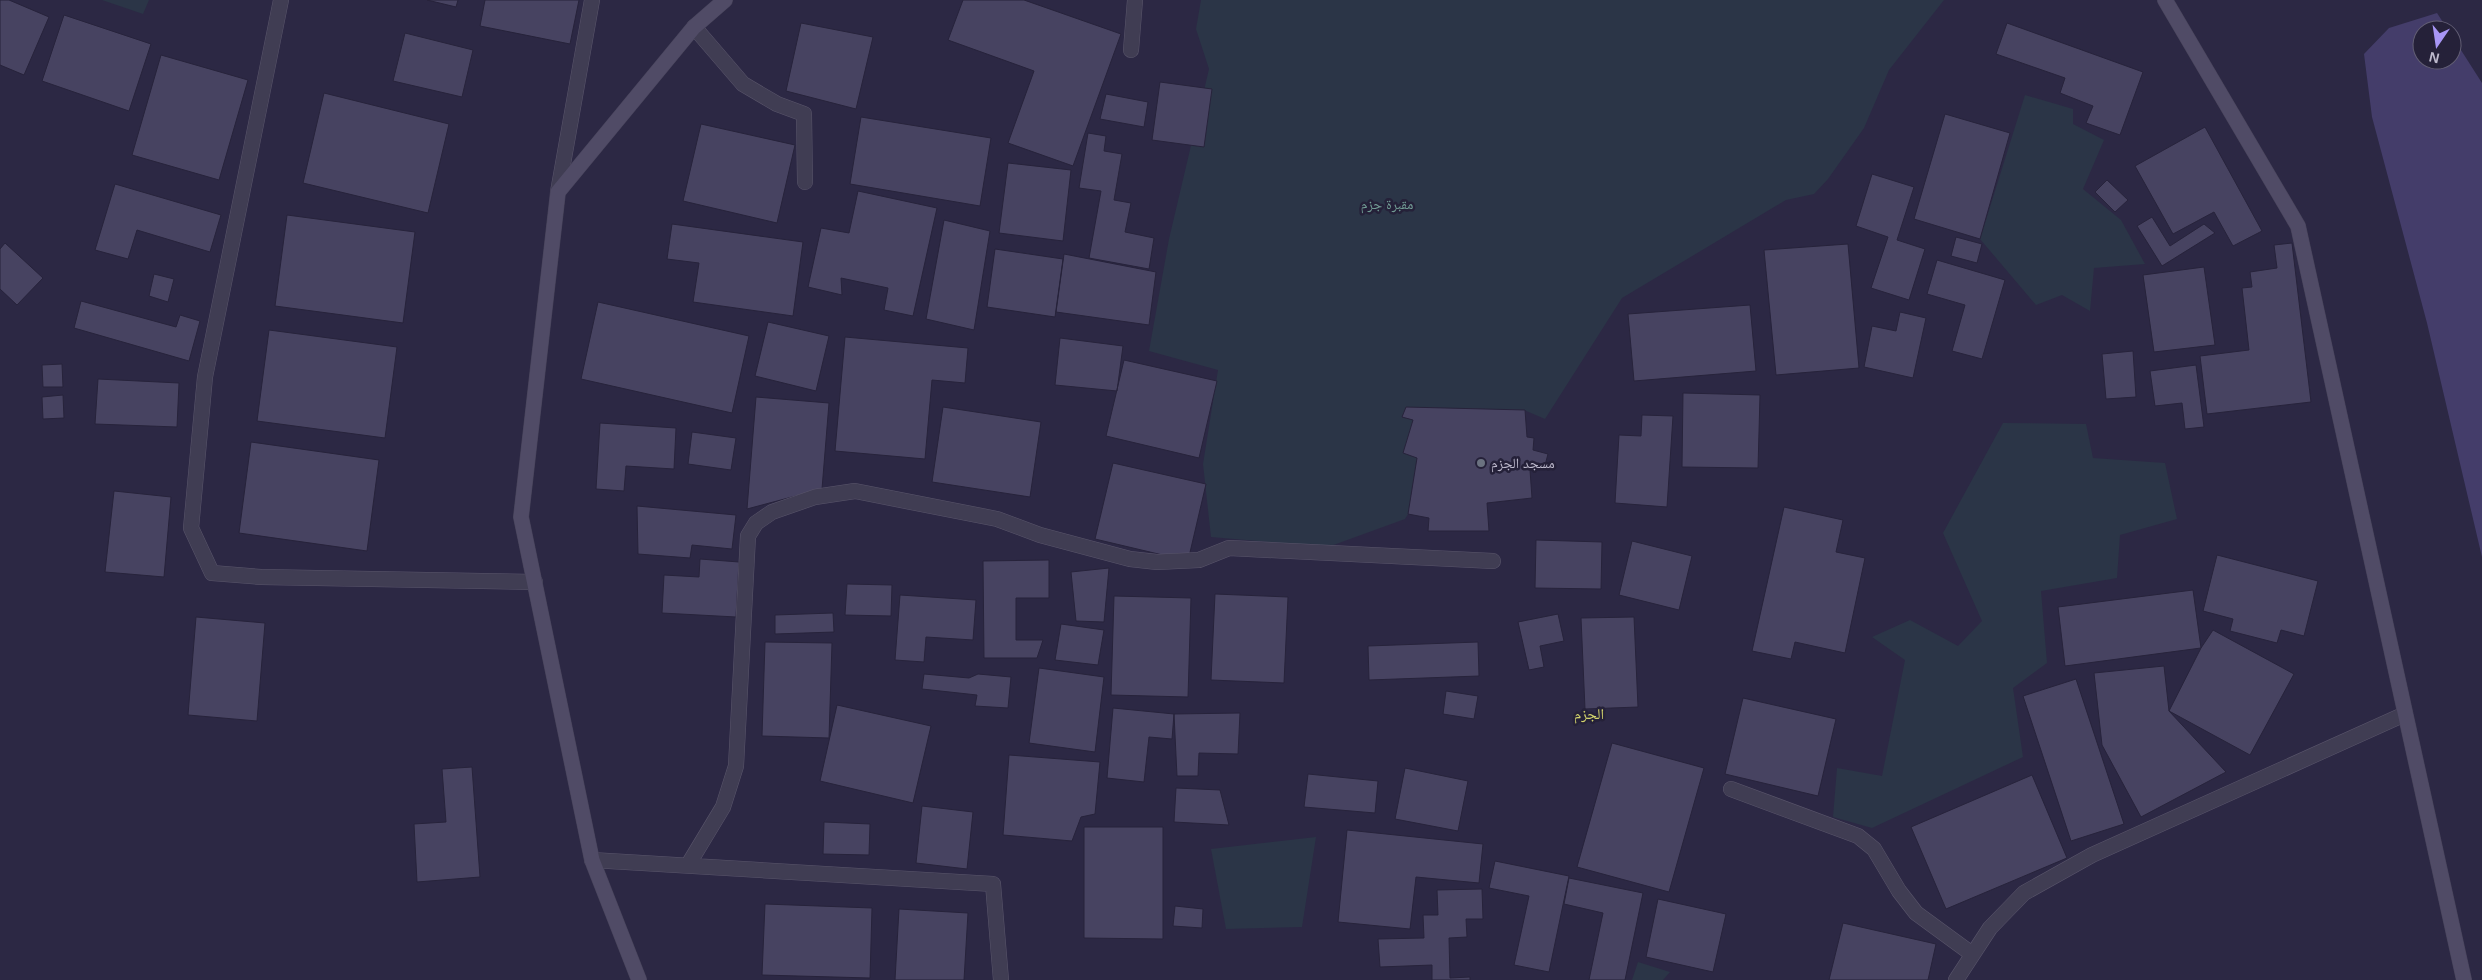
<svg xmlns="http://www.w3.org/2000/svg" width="2482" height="980" viewBox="0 0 2482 980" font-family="Helvetica,'Noto Naskh Arabic',sans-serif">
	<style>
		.green { fill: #2b3547 }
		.water { fill: #443d6a }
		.building { fill: #474361; stroke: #27233b }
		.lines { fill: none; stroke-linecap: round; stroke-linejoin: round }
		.lane-casing { stroke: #59556b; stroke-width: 16 }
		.street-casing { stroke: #59556b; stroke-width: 16 }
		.secondary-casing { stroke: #47435a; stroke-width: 16 }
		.lane { stroke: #403d53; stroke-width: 15 }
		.street { stroke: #403d53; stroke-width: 15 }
		.secondary { stroke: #504b66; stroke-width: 15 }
		.worship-dot { fill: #6b7280; stroke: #252139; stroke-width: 2 }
		.labels { text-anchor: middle; stroke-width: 5; stroke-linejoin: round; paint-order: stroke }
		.park-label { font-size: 14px; fill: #729d95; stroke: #252139 }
		.poi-label { font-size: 14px; fill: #bebacd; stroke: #252139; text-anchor: start }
		.neighbourhood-label { font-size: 15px; fill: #d4d56d; stroke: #252139 }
	</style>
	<rect width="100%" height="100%" fill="#2c2844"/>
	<!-- green -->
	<path class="green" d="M102,0H149L143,14Z
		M1201,0H1944L1889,70L1864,128L1828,179L1814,194L1786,200L1622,298L1545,419L1524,410L1406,407L1402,417L1413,420L1417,458L1408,514L1405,519L1328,547L1211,537L1203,464L1218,370L1149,351L1169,239L1209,69L1196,29Z
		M2025,95L2073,109V124L2104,140L2083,189L2121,220L2145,264L2094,268L2090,311L2062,295L2036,305L1980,239Z
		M2003,423L2086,424L2093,458L2165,463L2177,519L2120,535L2117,578L2041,591L2047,663L2013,688L2023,757L1872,828L1833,817L1837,768L1882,776L1905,660L1872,637L1910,620L1958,646L1982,621L1943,533Z
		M1316,837L1302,927L1226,929L1211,849Z
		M1638,962L1670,972L1663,980H1632Z"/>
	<!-- water -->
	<path class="water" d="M2437,13L2448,30H2422V60H2452V36L2482,83V557L2427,323L2372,117L2364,54L2389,28Z"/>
	<!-- building -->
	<path class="building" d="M0,0H9L49,17L24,75L0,65Z
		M427,0H458L456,7Z
		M485,0H579L570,44L480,26Z
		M963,0H1024L1121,34L1073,166L1008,143L1034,71L948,40Z
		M64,15L151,44L129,111L42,81Z
		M801,23L873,37L856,109L786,91Z
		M2007,23L2143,72L2120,135L2086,123L2093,106L2060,93L2065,78L1996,54Z
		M405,33L473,50L462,97L393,81Z
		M161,55L248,80L219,180L132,155Z
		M1160,82L1212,89L1204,147L1152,140Z
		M324,93L449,124L428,213L303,183Z
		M1106,94L1148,102L1144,127L1100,119Z
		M1945,114L2010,133L1980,239L1914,219Z
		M861,117L991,138L980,206L850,184Z
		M701,124L795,145L777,223L683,201Z
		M2205,127L2262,231L2233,246L2214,212L2173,234L2135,166Z
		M1088,133L1106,136L1104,151L1122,154L1114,200L1131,203L1125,232L1154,238L1149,269L1089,258L1101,191L1079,188Z
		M1008,163L1071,170L1063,241L999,233Z
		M1872,174L1914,187L1897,240L1925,249L1909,300L1871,288L1888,237L1856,226Z
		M2107,180L2128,200L2115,212L2095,192Z
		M115,184L221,215L210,252L137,230L128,259L95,250Z
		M858,191L937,208L913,316L884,310L888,288L841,278L842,295L808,287L821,228L849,233Z
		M287,215L415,232L403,323L275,306Z
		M2152,217L2170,246L2204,224L2215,233L2162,266L2137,226Z
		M944,220L990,231L974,330L926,319Z
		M672,224L803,242L793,316L693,302L699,263L667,259Z
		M1956,237L1982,244L1977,263L1951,256Z
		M5,243L43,278L17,305L0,289V249Z
		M2292,243L2311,402L2207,414L2200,356L2249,350L2242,288L2252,287L2250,272L2277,268L2274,245Z
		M1848,244L1859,368L1776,375L1764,250Z
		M995,249L1063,259L1055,317L987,307Z
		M1064,254L1156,272L1149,325L1056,312Z
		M1937,260L2005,280L1982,359L1952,351L1965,305L1927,294Z
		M2204,267L2215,345L2154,352L2143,275Z
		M154,274L174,279L168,302L149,296Z
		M81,301L176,327L180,315L200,321L189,361L74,328Z
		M598,302L749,336L732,413L581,379Z
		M1750,305L1756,371L1634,381L1628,314Z
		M1900,312L1926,318L1913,378L1864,367L1872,326L1896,331Z
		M768,322L829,336L816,391L755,376Z
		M269,330L397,347L385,438L257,421Z
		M845,337L968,348L965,383L932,380L925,459L835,451Z
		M1060,338L1123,346L1117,391L1055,385Z
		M2133,351L2136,397L2106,399L2102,354Z
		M1124,360L1217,381L1199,458L1106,436Z
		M62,364L63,387H43L42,365Z
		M2196,365L2204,427L2185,429L2182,403L2155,406L2150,371Z
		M98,379L179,383L177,427L95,424Z
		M1683,393L1760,395L1758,468L1682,467Z
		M63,395L64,418L43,419L42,397Z
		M756,397L829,403L822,489L747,509Z
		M943,407L1041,422L1030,497L932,482Z
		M1406,407L1525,410L1527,437L1534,438L1533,450L1548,454L1544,469L1530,470L1532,498L1487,503L1489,531H1428L1429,518L1408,514L1417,458L1403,453L1413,420L1402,417Z
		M1642,415L1673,416L1667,507L1615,503L1619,435L1641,436Z
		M600,423L676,428L674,469L626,466L624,491L596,489Z
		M692,432L736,438L731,470L688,464Z
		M251,442L379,460L367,551L239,533Z
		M1113,463L1206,484L1188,561L1095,539Z
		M114,491L171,497L164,577L105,572Z
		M637,506L736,515L732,549L692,545L690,558L638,554Z
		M1784,507L1843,520L1836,552L1865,558L1845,653L1795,642L1791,659L1752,651Z
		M1536,540L1602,542L1601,589L1535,588Z
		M1632,541L1692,556L1679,610L1619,595Z
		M2217,555L2318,581L2304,636L2281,630L2277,643L2230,631L2233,619L2203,611Z
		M700,559L739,562L736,617L662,613L664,575L699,577Z
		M1049,560V598H1016V640H1043L1037,658H984L983,561Z
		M1109,568L1104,622L1076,621L1071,572Z
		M847,584L892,585L891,616L845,615Z
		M2193,590L2201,648L2065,666L2058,607Z
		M1215,594L1288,597L1284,683L1211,680Z
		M900,595L976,600L973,640L926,637L924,662L895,660Z
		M1114,596L1191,598L1188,697L1111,695Z
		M833,613L834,632L775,634V615Z
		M1558,614L1564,641L1540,646L1544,667L1529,670L1518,622Z
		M196,617L265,623L257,721L188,715Z
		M1634,617L1638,707L1585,709L1581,618Z
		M1061,624L1104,630L1098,665L1055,660Z
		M2213,630L2294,674L2250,755L2169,711L2201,648Z
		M765,642L832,643L829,738L762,736Z
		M1478,642L1479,676L1369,680L1368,646Z
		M2164,666L2169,711L2226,772L2141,817L2102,745L2094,673Z
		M1039,668L1104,677L1095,752L1029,743Z
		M924,674L969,678L978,674L1011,677L1008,708L975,706L977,695L922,689Z
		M2076,679L2124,824L2071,841L2023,696Z
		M1446,691L1478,696L1474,719L1443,714Z
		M1743,698L1836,719L1818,796L1725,774Z
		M837,705L931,726L913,803L820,781Z
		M1113,708L1174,714L1172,739L1149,737L1144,782L1107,778Z
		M1240,713L1238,754L1199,753L1198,776H1177L1174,714Z
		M1612,743L1704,768L1669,892L1577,867Z
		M1009,755L1100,762L1095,814L1081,817L1072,841L1003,835Z
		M472,767L480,877L417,882L414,824L446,822L442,769Z
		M1405,768L1468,781L1458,831L1395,819Z
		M1308,774L1378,781L1375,813L1304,807Z
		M2032,775L2067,858L1946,909L1911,827Z
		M1176,788L1220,790L1229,825L1174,822Z
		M922,806L973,812L967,869L916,863Z
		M824,822L870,824L869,855L823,854Z
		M1084,827H1163V939L1084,938Z
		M1347,830L1483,844L1479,883L1416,877L1410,929L1338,922Z
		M1495,861L1569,876L1549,972L1514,965L1529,896L1489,888Z
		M1569,878L1643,893L1625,980H1589L1603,913L1564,904Z
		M1482,889L1483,919H1466L1467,937L1449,938L1450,978L1470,977V980H1432V965L1380,967L1378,939L1424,938L1423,915H1438L1437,890Z
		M1658,899L1726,914L1713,972L1646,957Z
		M765,904L872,908L870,978L762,975Z
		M1175,906L1203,909L1202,928L1173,926Z
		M899,909L968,913L964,980H895Z
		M1843,923L1936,944L1928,980H1829Z"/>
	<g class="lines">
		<defs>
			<path id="lane" d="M694,27L743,84L777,104L804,114L805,182"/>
			<path id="street" d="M281,0L205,377L191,528L212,573L261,577L535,582
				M1131,50L1135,0
				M558,192L592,0
				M1731,789L1858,836L1874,849L1899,891L1916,913L1972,954
				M592,860L993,884L1001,980
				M688,865L723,807L736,766L748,536L756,523L772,512L815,497L855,491L997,519L1040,535L1130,559L1157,562L1199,560L1229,548L1493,561
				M1956,980L1990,928L2024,893L2092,855L2405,714"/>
			<path id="secondary" d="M2165,0L2298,226L2464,980
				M639,980L592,860L521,517L558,192L694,27L725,0"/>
		</defs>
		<!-- lane casing -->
		<use href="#lane" class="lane-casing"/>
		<!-- street casing -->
		<use href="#street" class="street-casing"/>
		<!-- secondary casing -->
		<use href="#secondary" class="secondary-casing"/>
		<!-- lane -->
		<use href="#lane" class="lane"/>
		<!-- street -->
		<use href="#street" class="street"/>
		<!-- secondary -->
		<use href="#secondary" class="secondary"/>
	</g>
	<!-- markers -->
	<circle class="worship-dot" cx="1481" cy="463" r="5"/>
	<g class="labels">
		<!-- park labels -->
		<g class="park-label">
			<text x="1387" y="209">مقبرة جزم</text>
		</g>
		<!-- poi labels -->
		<g class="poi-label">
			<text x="1491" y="468">مسجد الجزم</text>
		</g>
		<!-- neighbourhood labels -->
		<g class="neighbourhood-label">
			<text x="1589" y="719">الجزم</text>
		</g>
	</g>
	<!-- north arrow -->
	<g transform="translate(2437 45) rotate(193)"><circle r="24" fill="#252139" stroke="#625e74"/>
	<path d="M0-4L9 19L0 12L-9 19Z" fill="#a896f6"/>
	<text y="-8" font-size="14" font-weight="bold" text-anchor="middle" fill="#bebacd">N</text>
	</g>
</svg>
